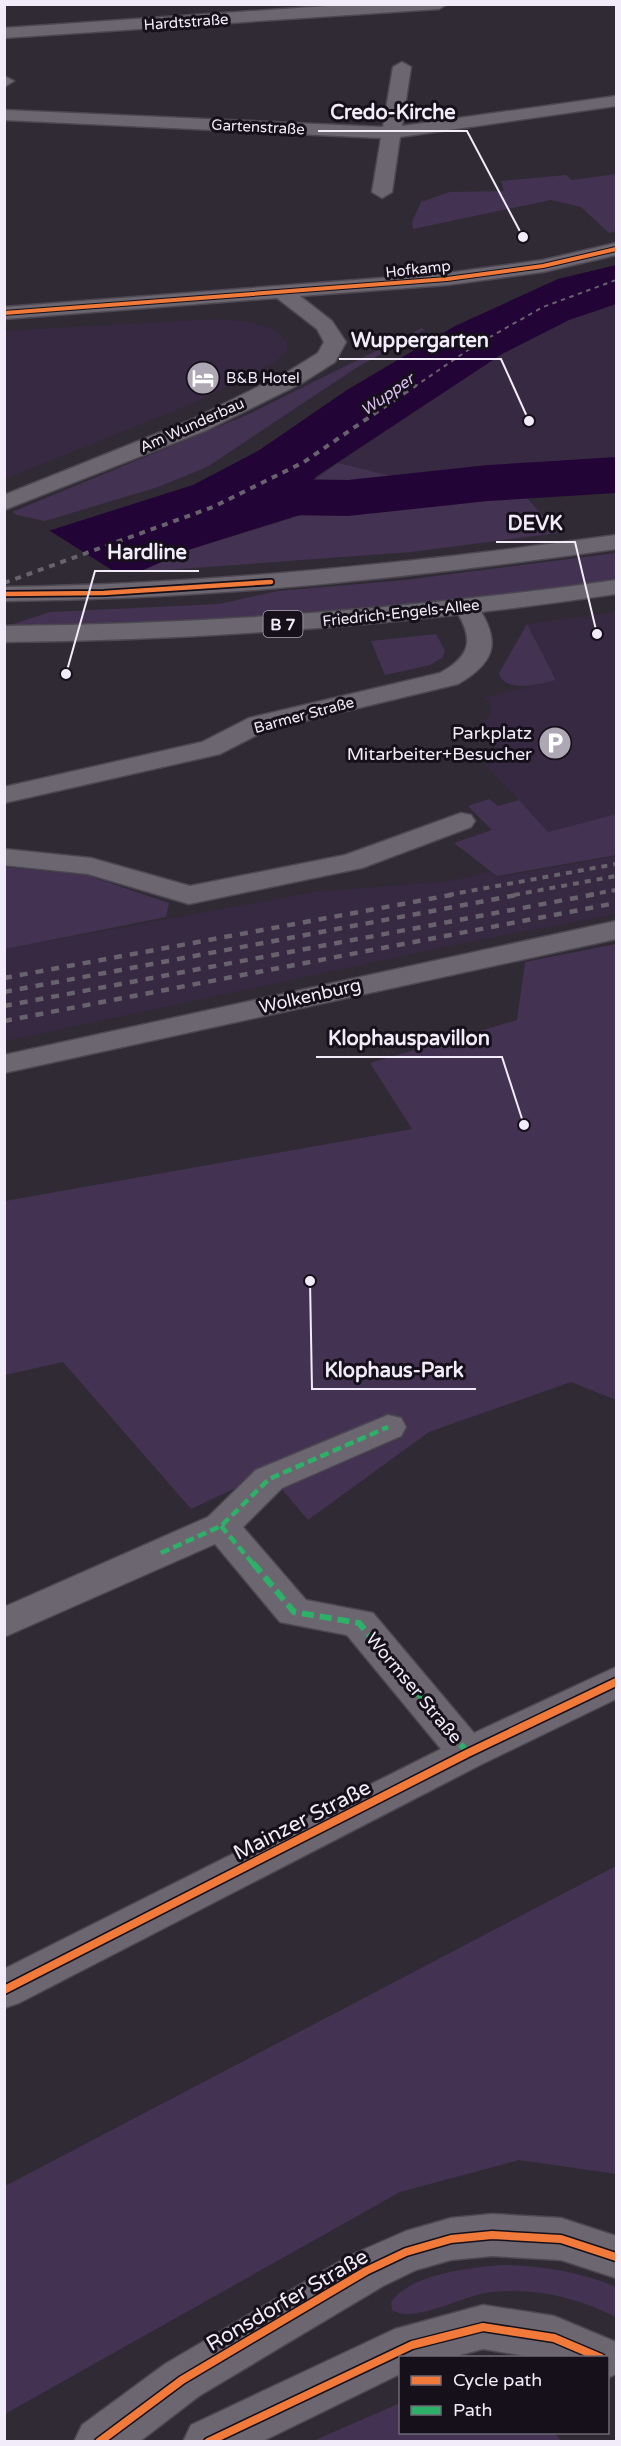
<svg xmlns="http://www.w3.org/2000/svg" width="621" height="2446" viewBox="0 0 621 2446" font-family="'Varela Round',sans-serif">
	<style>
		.built { fill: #372942 }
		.green { fill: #433251 }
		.water { fill: #230436 }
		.pier { fill: #302a35 }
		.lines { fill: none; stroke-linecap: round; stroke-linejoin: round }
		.river { fill: #230436; fill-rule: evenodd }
		.minor-casing { stroke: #4c4751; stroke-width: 3 }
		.major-casing { stroke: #4c4751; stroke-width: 3 }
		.minor { fill: #6c6670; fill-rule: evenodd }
		.major { fill: #6c6671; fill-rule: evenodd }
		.rail-far2 { stroke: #67626b; stroke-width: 2; stroke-dasharray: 4.5 4.5; stroke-linecap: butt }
		.rail-far1 { stroke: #67626b; stroke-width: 4; stroke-dasharray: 6 6; stroke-linecap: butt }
		.rail { stroke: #67626b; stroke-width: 4.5; stroke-dasharray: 8 8; stroke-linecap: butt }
		.quiet-far1 { stroke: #2db169; stroke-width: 4.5; stroke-dasharray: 9 4.5; stroke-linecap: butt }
		.quiet { stroke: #2db169; stroke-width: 6; stroke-dasharray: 12 6; stroke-linecap: butt }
		.cycleway-far2-casing { stroke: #15101a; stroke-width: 6 }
		.cycleway-far1-casing { stroke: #15101a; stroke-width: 8 }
		.cycleway-casing { stroke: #15101a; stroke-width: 11 }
		.cycleway-far2 { stroke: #f17a3a; stroke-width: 4 }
		.cycleway-far1 { stroke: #f17a3a; stroke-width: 4.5 }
		.cycleway { stroke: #f17a3a; stroke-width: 8 }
		.labels { text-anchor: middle; stroke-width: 6; stroke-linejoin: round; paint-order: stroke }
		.far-street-label { font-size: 15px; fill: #f2ebf9; stroke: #15101a }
		.far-poi-label { font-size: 15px; fill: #f2ebf9; stroke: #15101a; text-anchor: start }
		.far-water-label { font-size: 16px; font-style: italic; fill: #ddc1f6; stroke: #15101a }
		.shield { fill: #15101a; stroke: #b0a9b6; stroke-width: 1.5 }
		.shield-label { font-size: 16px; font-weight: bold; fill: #f2ebf9 }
		.poi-label { font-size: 18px; fill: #f2ebf9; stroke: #15101a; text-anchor: end }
		.street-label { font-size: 18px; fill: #f2ebf9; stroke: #15101a }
		.near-street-label { font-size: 21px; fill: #f2ebf9; stroke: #15101a }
		.leader { fill: none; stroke: #f2ebf9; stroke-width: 2 }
		.callout-dot { fill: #f2ebf9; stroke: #15101a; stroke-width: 2 }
		.callout-label { font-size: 20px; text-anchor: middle; font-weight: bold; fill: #f2ebf9; stroke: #15101a; stroke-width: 6; stroke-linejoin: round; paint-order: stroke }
	</style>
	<rect width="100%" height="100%" fill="#302a35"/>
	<!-- built -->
	<path class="built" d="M616,304V458L556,460L396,477L338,463L502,354L569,320Z
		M218,319L251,322L275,330L287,342V350L274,363L196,402L5,479V331Z
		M616,612V814L548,832L485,764L508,758L480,729L491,713L490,702L483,698L556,680L527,624Z
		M616,856V914L463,943L5,1041V949L315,892L452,881L491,871L499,877Z"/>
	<!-- green -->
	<path class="green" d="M616,174V231L609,233L581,207L551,200L413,229L412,222L421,202L450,192L504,191L501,181L566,175L572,180Z
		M422,328L424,330L356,368L207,467L158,487L45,521L17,515L12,512L249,414Z
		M616,458V484L520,490L558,533L411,552L139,572L188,550L312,512L309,483L338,463L396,477L556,460Z
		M616,553V579C414,608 212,624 7,626L50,612L219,604L278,591L405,580Z
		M527,624L556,680C542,684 504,694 499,673Z
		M436,634L445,651L442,658L430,665L385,675L371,641Z
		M489,799L498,806L519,800L548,832L616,814V855L497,876L454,843L492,830L468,806Z
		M5,867L86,875L169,903L166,917L5,949Z
		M616,944V1400L571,1382L429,1432L308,1520L268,1473L191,1509L63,1362L5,1375V1201L412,1129L370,1063L517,1020L525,962Z
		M616,1866V2174L519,2160L400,2192L5,2414V2186Z
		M504,2265C544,2266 580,2272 616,2287V2317C576,2297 530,2286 485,2293C462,2297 411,2324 392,2310L391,2302C410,2274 472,2267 504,2265Z
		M400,2403V2432L555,2433L561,2441H313Z"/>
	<!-- water -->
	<path class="water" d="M616,265V304L569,320L502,354L317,476L309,484L312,511L188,550L139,572L5,614L4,545L193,485L258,451L347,390L455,326L558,279Z"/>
	<!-- pier -->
	<path class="pier" d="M47,529L115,572H147L4,617L5,544Z"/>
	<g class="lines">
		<!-- river -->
		<path class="river" d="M616,457V493L488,501L348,516L229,514L208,509L199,496L208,483L229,478L348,480L488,465Z"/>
		<defs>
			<path id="minor" d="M357,4H447L439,9L4,38V28Z
				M402,62L411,67L402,126L616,96V106L400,137L392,192L382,198L372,192L381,138L4,120V110L383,127L393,67Z
				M4,76L14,81L4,87Z
				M616,243V255L543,272L447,285L300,296L332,321L346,342L335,362L302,383L207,430L4,510V495L191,420L286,373L318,353L324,342L317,329L277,298L4,319V307L447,273L543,260Z
				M466,600L475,602C500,639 499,660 458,684L267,730L220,754L4,803V787L202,742L249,718L440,673C474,654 473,637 454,607L457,602Z
				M461,813L471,815L475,821L471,827L362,868L189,904L88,874L4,865V849L91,858L190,886L345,855Z
				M616,921V939L4,1073V1055Z
				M388,1415L401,1418L406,1427L401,1436L282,1488L243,1527L306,1600L373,1613L474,1733L616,1667V1699L482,1764L19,2003L4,2008V1969L441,1749L347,1635L280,1622L215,1544L4,1637V1607L208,1517L256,1470Z"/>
			<path id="major" d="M616,535V549C413,578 210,599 4,601V587C210,584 413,563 616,535Z
				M616,580V594C413,624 210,640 4,642V626C210,624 413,609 616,580Z
				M492,2214L561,2218L616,2236V2278L561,2260L492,2256L451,2260L416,2270L383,2286L199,2396L139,2442H74L82,2425L165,2364L349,2256L406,2231L451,2218Z
				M483,2305L554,2316L616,2342V2374L608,2378V2358H538L483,2349L449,2358H400V2374L261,2442H183L191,2425L395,2329Z"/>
		</defs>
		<!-- minor casing -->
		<use href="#minor" class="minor-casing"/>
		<!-- major casing -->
		<use href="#major" class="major-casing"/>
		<!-- minor -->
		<use href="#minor" class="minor"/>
		<!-- major -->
		<use href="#major" class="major"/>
		<!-- rail-far2 -->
		<path class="rail-far2" d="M414,387L474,346L543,307L616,280"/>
		<!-- rail-far1 -->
		<path class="rail-far1" d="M4,583L213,507L304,462L416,385
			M448,895L616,864
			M514,895L616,876
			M588,895L616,890"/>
		<!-- rail -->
		<path class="rail" d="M4,978L456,894
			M4,992L522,894
			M4,1006L596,894
			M4,1021L616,903"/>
		<!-- quiet-far1 -->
		<path class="quiet-far1" d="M221,1526L254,1565
			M161,1553L221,1526L269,1479L388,1427"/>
		<!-- quiet -->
		<path class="quiet" d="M253,1563L294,1612L359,1623L468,1753"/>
		<defs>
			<path id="cycleway-far2" d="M4,313L447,279L543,266L616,249"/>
			<path id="cycleway-far1" d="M4,594L104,593L271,582"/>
			<path id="cycleway" d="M4,1990L468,1753L616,1682
				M99,2442L182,2380L366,2271L406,2252L451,2239L492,2235L561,2239L616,2257
				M208,2442L412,2345L483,2327L554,2338L601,2358"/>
		</defs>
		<!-- cycleway-far2 casing -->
		<use href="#cycleway-far2" class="cycleway-far2-casing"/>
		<!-- cycleway-far1 casing -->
		<use href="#cycleway-far1" class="cycleway-far1-casing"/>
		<!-- cycleway casing -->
		<use href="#cycleway" class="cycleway-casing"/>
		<!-- cycleway-far2 -->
		<use href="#cycleway-far2" class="cycleway-far2"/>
		<!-- cycleway-far1 -->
		<use href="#cycleway-far1" class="cycleway-far1"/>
		<!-- cycleway -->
		<use href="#cycleway" class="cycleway"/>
	</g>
	<!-- icons -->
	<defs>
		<symbol id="hotel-disc" viewBox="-11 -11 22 22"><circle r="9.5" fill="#aea7b4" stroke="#15101a"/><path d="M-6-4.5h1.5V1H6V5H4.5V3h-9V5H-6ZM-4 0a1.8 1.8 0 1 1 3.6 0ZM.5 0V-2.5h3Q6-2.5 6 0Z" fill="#fff"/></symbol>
		<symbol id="parking-disc" viewBox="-11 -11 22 22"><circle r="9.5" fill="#aea7b4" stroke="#15101a"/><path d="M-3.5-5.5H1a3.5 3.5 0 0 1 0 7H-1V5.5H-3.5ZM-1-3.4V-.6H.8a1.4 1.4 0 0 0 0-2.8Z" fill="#fff"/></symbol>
	</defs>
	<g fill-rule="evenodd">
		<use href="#hotel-disc" x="184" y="359" width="38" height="38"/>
		<use href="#parking-disc" x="536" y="724" width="38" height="38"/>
	</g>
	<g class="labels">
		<!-- far-street labels -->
		<g class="far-street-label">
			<text transform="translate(186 22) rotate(-4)" y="5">Hardtstraße</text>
			<text transform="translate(258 127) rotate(3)" y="5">Gartenstraße</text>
			<text transform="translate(418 269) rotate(-6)" y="5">Hofkamp</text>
			<text transform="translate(192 425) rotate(-24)" y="5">Am Wunderbau</text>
			<text transform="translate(401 613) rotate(-6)" y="5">Friedrich-Engels-Allee</text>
			<text transform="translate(304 715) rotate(-15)" y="5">Barmer Straße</text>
		</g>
		<!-- far-poi labels -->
		<g class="far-poi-label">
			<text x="226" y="383">B&amp;B Hotel</text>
		</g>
		<!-- far-water labels -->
		<g class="far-water-label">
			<text transform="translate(387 394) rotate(-35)" y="6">Wupper</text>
		</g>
		<!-- shield labels -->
		<rect class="shield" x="263.5" y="611" width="39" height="26" rx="4.5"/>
		<g class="shield-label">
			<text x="283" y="630">B 7</text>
		</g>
		<!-- poi labels -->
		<g class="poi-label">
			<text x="532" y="739">Parkplatz<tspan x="532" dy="21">Mitarbeiter+Besucher</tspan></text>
		</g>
		<!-- street labels -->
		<g class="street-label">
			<text transform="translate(310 996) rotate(-13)" y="6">Wolkenburg</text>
			<text transform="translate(414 1688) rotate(50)" y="6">Wormser Straße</text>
		</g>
		<!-- near-street labels -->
		<g class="near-street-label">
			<text transform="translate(302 1820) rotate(-27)" y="7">Mainzer Straße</text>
			<text transform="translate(287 2300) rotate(-30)" y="7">Ronsdorfer Straße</text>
		</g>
	</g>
	<!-- callouts -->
	<path class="leader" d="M523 237L467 131H318M529 421L501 359H339M597 634L575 542H496M66 674L95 571H199M524 1125L502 1057H316M310 1281L312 1389H476"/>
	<g class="callout-dot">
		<circle cx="523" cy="237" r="6"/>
		<circle cx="529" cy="421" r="6"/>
		<circle cx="597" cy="634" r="6"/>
		<circle cx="66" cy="674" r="6"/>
		<circle cx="524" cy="1125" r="6"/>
		<circle cx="310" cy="1281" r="6"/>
	</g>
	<g class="callout-label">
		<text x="393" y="119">Credo-Kirche</text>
		<text x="420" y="347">Wuppergarten</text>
		<text x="535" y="530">DEVK</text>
		<text x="147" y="559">Hardline</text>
		<text x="409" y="1045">Klophauspavillon</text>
		<text x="394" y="1377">Klophaus-Park</text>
	</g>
	<!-- border -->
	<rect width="621" height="2446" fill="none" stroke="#f2ebf9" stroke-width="12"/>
	<!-- legend -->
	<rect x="399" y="2356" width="210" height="78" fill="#15101a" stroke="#6d6873" stroke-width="1.5"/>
	<rect x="411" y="2376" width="30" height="9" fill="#f17a3a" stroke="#6d6873" stroke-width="1.5"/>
	<text x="453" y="2386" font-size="18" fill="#f2ebf9">Cycle path</text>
	<rect x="411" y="2406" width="30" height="9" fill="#2db169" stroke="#6d6873" stroke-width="1.5"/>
	<text x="453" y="2416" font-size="18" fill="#f2ebf9">Path</text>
</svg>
